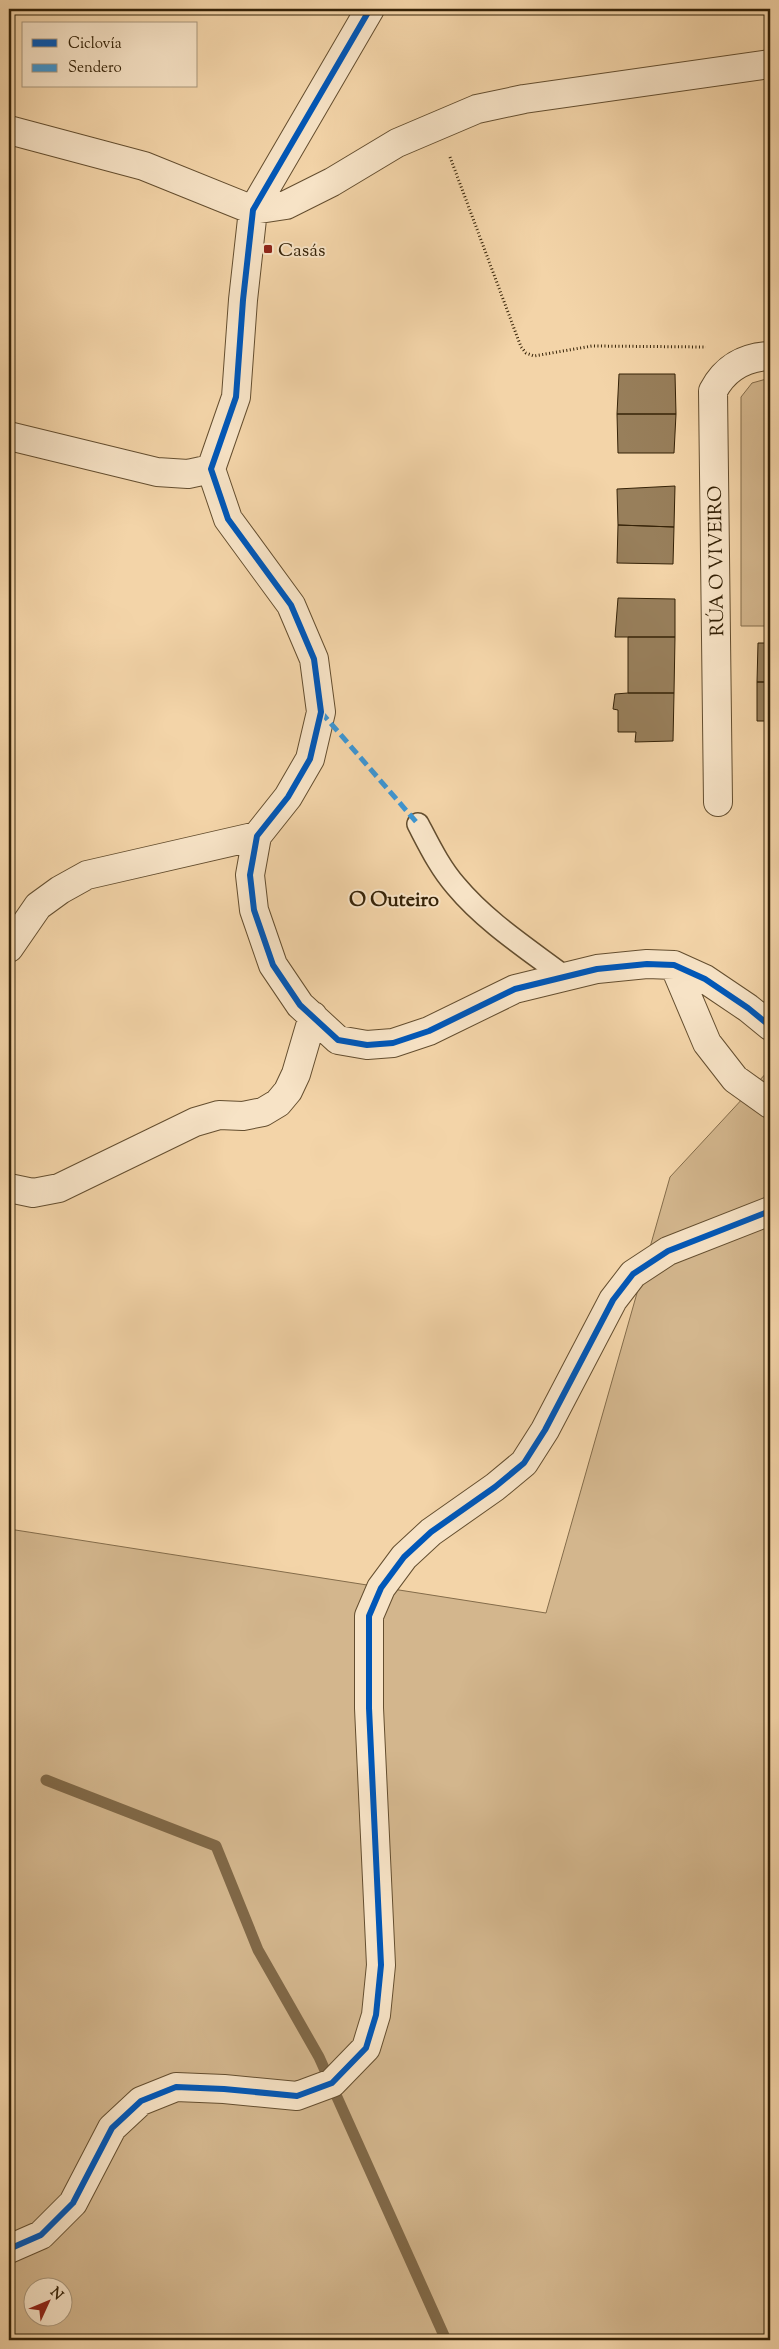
<svg xmlns="http://www.w3.org/2000/svg" width="779" height="2349" viewBox="0 0 779 2349" font-family="'Sorts Mill Goudy',serif">
	<style>
		.green { fill: #d3b68d; stroke: #846c4a; fill-rule: evenodd }
		.lines { fill: none; stroke-linecap: round; stroke-linejoin: round }
		.stream { stroke: #806847; stroke-width: 11 }
		.building { fill: #987f5b; stroke: #352207 }
		.service-casing { stroke: #644e2f; stroke-width: 24 }
		.minor-casing { stroke: #644e2f; stroke-width: 30 }
		.path { stroke: #352207; stroke-width: 3; stroke-dasharray: 1 2.5; stroke-linecap: butt }
		.service { stroke: #f7e3c6; stroke-width: 21 }
		.minor { stroke: #f7e3c6; stroke-width: 28 }
		.quiet { stroke: #3e95d1; stroke-width: 5; stroke-dasharray: 10 5; stroke-linecap: butt }
		.cycleway-casing { stroke: #f7e3c6; stroke-width: 9 }
		.cycleway { stroke: #0057b8; stroke-width: 6 }
		.poi-dot { fill: #8f2418; stroke: #f7e3c6; stroke-width: 2 }
		.labels { text-anchor: middle; stroke-width: 4; stroke-linejoin: round; paint-order: stroke }
		.poi-label { font-size: 19px; fill: #352207; stroke: #f7e3c6; text-anchor: start }
		.street-label { font-size: 19px; fill: #352207; stroke: #f7e3c6 }
		.neighbourhood-label { font-size: 20px; font-weight: bold; fill: #352207; stroke: #f7e3c6 }
	</style>
	<rect width="100%" height="100%" fill="#f3d4a8"/>
	<filter id="stains"><feTurbulence type="fractalNoise" baseFrequency=".004" numOctaves="4"/><feColorMatrix values="0 0 0 0 .2 0 0 0 0 .09 0 0 0 0 .02 0 0 0 .5 -.17"/></filter>
	<radialGradient id="worn" r=".72"><stop offset=".6" stop-color="#630" stop-opacity="0"/><stop offset="1" stop-color="#630" stop-opacity=".3"/></radialGradient>
	<!-- green -->
	<path class="green" d="M770,378V626H741V397L752,383Z
		M770,1069V2340H9V1529L546,1613L670,1177ZM32,2286H62V2316H32Z"/>
	<g class="lines">
		<!-- stream -->
		<path class="stream" d="M46,1780L216,1846L258,1950L319,2057L446,2340"/>
	</g>
	<!-- building -->
	<path class="building" d="M619,374H675L676,414H617Z
		M617,414H676L674,453H618Z
		M675,486L674,527L618,525L617,489Z
		M618,525L674,527L673,564L617,563Z
		M618,598L675,599V637H615Z
		M628,637H675L674,693H628Z
		M758,643H770V682H757Z
		M757,682H770V721H757Z
		M628,693H674L673,741L635,742L636,732H618V710L613,709L615,694Z"/>
	<g class="lines">
		<defs>
			<path id="service" d="M418,824C429,845 440,868 456,886C486,922 528,949 565,977"/>
			<path id="minor" d="M370,9L253,210L243,300L236,397L211,469L228,519L291,605L314,659L321,712L310,759L288,797L257,836L250,875L254,910L273,965L300,1005L338,1040L367,1045L393,1043L429,1031L515,989L597,969L647,964L674,965L705,979L748,1008L770,1026
				M9,130L144,166L253,210
				M253,210L286,205L332,182L397,143L477,109L524,99L770,64
				M9,436L157,472L188,474L211,469
				M718,802L713,391C725,368 745,357 770,356
				M9,948L38,906L60,890L87,875L257,836
				M674,965L707,1043L735,1079L770,1104
				M9,1188L33,1193L59,1188L195,1122L219,1115L243,1116L263,1112L278,1103L288,1091L296,1074L313,1016
				M9,2249L41,2235L73,2203L112,2128L141,2101L176,2087L224,2089L297,2096L332,2083L366,2048L376,2015L381,1965L369,1708V1616L381,1588L404,1557L431,1532L495,1487L524,1463L545,1430L613,1300L633,1274L668,1251L770,1211"/>
		</defs>
		<!-- service casing -->
		<use href="#service" class="service-casing"/>
		<!-- minor casing -->
		<use href="#minor" class="minor-casing"/>
		<!-- path -->
		<path class="path" d="M450,157L521,347L526,353L534,356L592,346L706,347"/>
		<!-- service -->
		<use href="#service" class="service"/>
		<!-- minor -->
		<use href="#minor" class="minor"/>
		<!-- quiet -->
		<path class="quiet" d="M321,712L418,824"/>
		<defs>
			<path id="cycleway" d="M370,9L253,210L243,300L236,397L211,469L228,519L291,605L314,659L321,712L310,759L288,797L257,836L250,875L254,910L273,965L300,1005L338,1040L367,1045L393,1043L429,1031L515,989L597,969L647,964L674,965L705,979L748,1008L770,1026
				M9,2249L41,2235L73,2203L112,2128L141,2101L176,2087L224,2089L297,2096L332,2083L366,2048L376,2015L381,1965L369,1708V1616L381,1588L404,1557L431,1532L495,1487L524,1463L545,1430L613,1300L633,1274L668,1251L770,1211"/>
		</defs>
		<!-- cycleway casing -->
		<use href="#cycleway" class="cycleway-casing"/>
		<!-- cycleway -->
		<use href="#cycleway" class="cycleway"/>
	</g>
	<!-- markers -->
	<rect class="poi-dot" x="263" y="244" width="10" height="10" rx="2.5"/>
	<g class="labels">
		<!-- poi labels -->
		<g class="poi-label">
			<text x="278" y="256">Casás</text>
		</g>
		<!-- street labels -->
		<g class="street-label">
			<text transform="translate(715 561) rotate(-91)" y="7">RÚA O VIVEIRO</text>
		</g>
		<!-- neighbourhood labels -->
		<g class="neighbourhood-label">
			<text x="394" y="906">O Outeiro</text>
		</g>
	</g>
	<!-- margin -->
	<rect width="779" height="2349" fill="none" stroke="#f3d4a8" stroke-width="30"/>
	<rect x="10" y="10" width="759" height="2329" fill="none" stroke="#352207" stroke-width="2.5"/>
	<rect x="15" y="15" width="749" height="2319" fill="none" stroke="#352207"/>
	<!-- legend -->
	<rect x="22" y="22" width="175" height="65" fill="#f7e3c6" stroke="#a9967a"/>
	<rect x="32" y="39" width="25" height="8" fill="#0057b8" stroke="#a9967a"/>
	<text x="68" y="48" font-size="15" fill="#352207">Ciclovía</text>
	<rect x="32" y="64" width="25" height="8" fill="#3e95d1" stroke="#a9967a"/>
	<text x="68" y="72" font-size="15" fill="#352207">Sendero</text>
	<!-- north arrow -->
	<g transform="translate(48 2302) rotate(46)"><circle r="24" fill="#f7e3c6" stroke="#a9967a"/>
	<path d="M0-4L9 19L0 12L-9 19Z" fill="#8f2418"/>
	<text y="-8" font-size="14" font-weight="bold" text-anchor="middle" fill="#352207">N</text>
	</g>
	<rect width="100%" height="100%" filter="url(#stains)"/>
	<rect width="100%" height="100%" fill="url(#worn)"/>
</svg>
